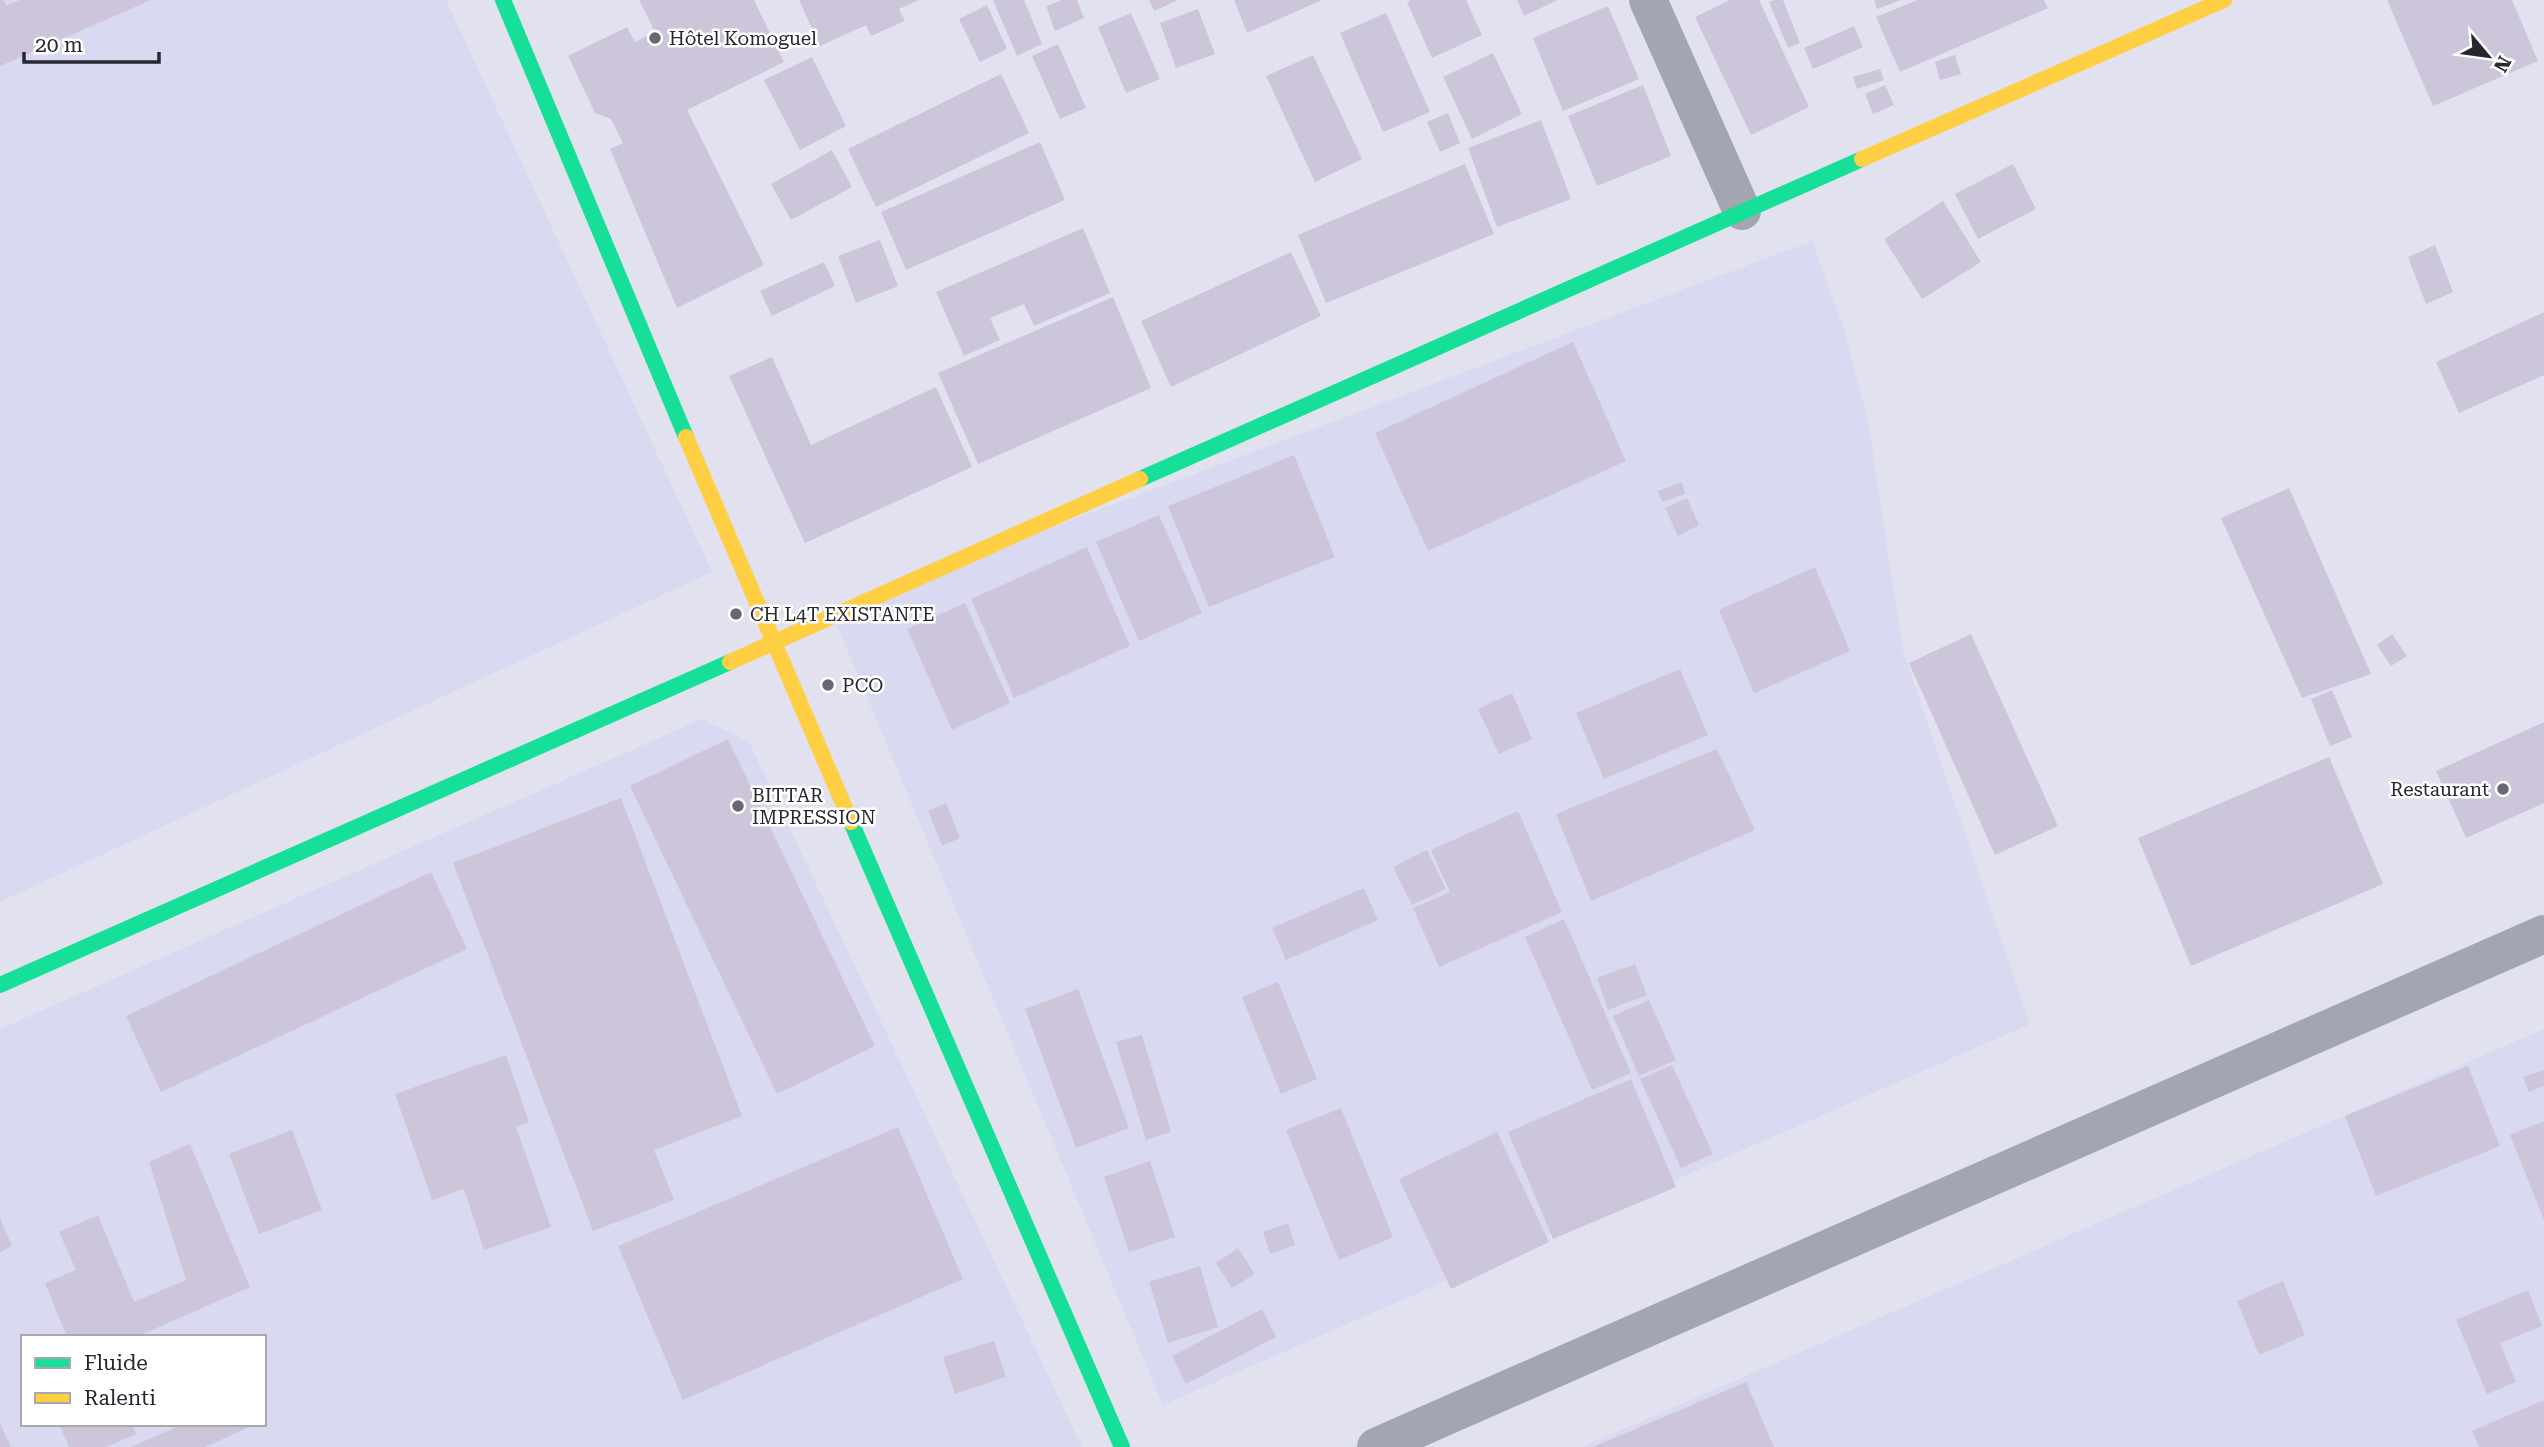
<svg xmlns="http://www.w3.org/2000/svg" width="2544" height="1447" viewBox="0 0 2544 1447" font-family="'Roboto Serif',serif">
	<style>
		.built { fill: #d9d9f2; fill-rule: evenodd }
		.building { fill: #cdc6da }
		.lines { fill: none; stroke-linecap: round; stroke-linejoin: round }
		.street { stroke: #a3a6b2; stroke-width: 38 }
		.fast { stroke: #16e098; stroke-width: 16 }
		.slow { stroke: #ffcf43; stroke-width: 16 }
		.poi-dot { fill: #686874; stroke: #fff; stroke-width: 2.5 }
		.labels { text-anchor: middle; stroke-width: 5; stroke-linejoin: round; paint-order: stroke }
		.poi-label { font-size: 19px; fill: #272731; stroke: #fff; text-anchor: start }
	</style>
	<rect width="100%" height="100%" fill="#e1e1f0"/>
	<!-- built -->
	<path class="built" d="M0,0H446L712,572L0,902Z
		M1812,241L1844,329L1868,421L1903,651L2030,1024L1163,1405L831,611Z
		M702,719L749,742L1082,1447H0V1029ZM23,1337H264V1424H23Z
		M2544,1029V1447H1582L2298,1136Z"/>
	<!-- building -->
	<path class="building" d="M0,0H4L6,6L20,0H151L0,66Z
		M639,0H754L784,62L687,110L764,265L677,308L610,149L623,143L611,119L595,113L568,56L627,27L635,42L655,32Z
		M799,0H919L899,9L905,21L871,36L866,25L820,46Z
		M993,0H1024L1042,44L1017,56Z
		M1062,0H1077L1084,18L1055,31L1046,6Z
		M1149,0H1178L1154,11Z
		M1234,0H1322L1247,33Z
		M1411,0H1466L1482,35L1432,58L1407,2Z
		M1517,0H1558L1524,16Z
		M1730,0H1759L1809,107L1751,135L1695,17Z
		M1775,0H1783L1800,43L1788,48L1769,2Z
		M1874,0H1901L1877,9Z
		M1917,0H2044L2048,8L1900,72L1876,17Z
		M2387,0H2512L2538,61L2433,106Z
		M987,5L1007,49L980,62L959,19Z
		M1608,6L1639,79L1563,111L1533,38Z
		M1198,9L1215,54L1176,68L1160,23Z
		M1131,13L1160,79L1126,93L1098,27Z
		M1386,13L1430,112L1383,132L1340,33Z
		M1854,26L1863,47L1813,69L1804,48Z
		M1058,44L1086,108L1060,119L1032,56Z
		M1493,53L1522,114L1472,139L1443,77Z
		M1313,55L1362,159L1315,182L1266,76Z
		M1955,55L1961,74L1940,80L1935,62Z
		M812,57L846,126L800,150L764,80Z
		M1880,69L1884,80L1857,89L1853,77Z
		M1001,74L1029,133L876,207L848,149Z
		M1643,85L1671,156L1597,186L1568,116Z
		M1885,85L1894,105L1873,114L1865,94Z
		M1448,113L1460,143L1440,152L1427,122Z
		M1541,120L1571,199L1497,227L1468,148Z
		M1040,142L1065,200L906,270L881,212Z
		M832,150L852,187L791,220L771,184Z
		M1465,164L1494,234L1326,303L1298,235Z
		M2013,164L2036,209L1978,239L1955,194Z
		M1943,201L1981,262L1922,299L1884,239Z
		M1083,228L1110,293L1034,326L1024,304L990,318L1000,340L964,356L936,292Z
		M880,240L898,286L856,303L838,256Z
		M2435,245L2453,292L2426,304L2408,257Z
		M1291,252L1321,316L1171,387L1141,321Z
		M824,262L835,286L772,316L760,291Z
		M1113,297L1151,388L978,464L938,373Z
		M2544,312V375L2459,413L2436,362Z
		M1573,342L1626,461L1428,551L1375,433Z
		M772,357L811,445L936,387L972,467L805,543L729,376Z
		M1294,455L1335,557L1209,607L1168,506Z
		M1682,482L1685,494L1662,502L1658,491Z
		M2289,488L2371,674L2302,698L2221,518Z
		M1687,498L1699,525L1678,536L1665,508Z
		M1159,515L1202,613L1139,641L1096,542Z
		M1087,547L1130,646L1014,698L971,599Z
		M1815,567L1850,651L1754,693L1719,610Z
		M965,603L1010,703L952,730L907,629Z
		M1971,634L2058,826L1995,855L1909,663Z
		M2392,634L2407,656L2391,666L2377,645Z
		M1680,669L1708,735L1604,779L1576,713Z
		M2332,690L2352,737L2330,746L2311,699Z
		M1512,693L1532,739L1499,754L1478,709Z
		M2544,722V803L2466,838L2436,771Z
		M728,739L875,1046L777,1094L630,786Z
		M1717,749L1755,830L1591,901L1556,814Z
		M2329,757L2383,884L2191,966L2138,838Z
		M621,798L742,1116L654,1150L674,1200L593,1231L453,863Z
		M946,803L960,838L942,846L928,811Z
		M1518,811L1562,912L1439,967L1413,908L1450,892L1431,850Z
		M1427,850L1446,889L1412,905L1393,867Z
		M431,872L467,949L161,1092L126,1016Z
		M1364,888L1378,920L1286,960L1272,928Z
		M1564,919L1631,1073L1592,1090L1525,937Z
		M1635,964L1647,995L1608,1010L1597,978Z
		M1278,982L1317,1079L1281,1094L1242,997Z
		M1078,989L1129,1128L1076,1148L1025,1009Z
		M1649,1000L1676,1060L1639,1076L1613,1016Z
		M1142,1035L1171,1132L1146,1140L1116,1042Z
		M506,1055L529,1122L516,1127L551,1227L484,1250L464,1189L432,1200L395,1094Z
		M1672,1065L1713,1154L1681,1168L1640,1079Z
		M2468,1066L2500,1146L2376,1196L2345,1116Z
		M2544,1070V1086L2529,1092L2523,1077Z
		M1631,1079L1676,1187L1553,1239L1508,1132Z
		M1341,1108L1393,1237L1339,1260L1286,1130Z
		M2544,1121V1220L2510,1135Z
		M898,1127L963,1279L683,1400L618,1246Z
		M292,1130L322,1210L259,1234L229,1154Z
		M1497,1132L1549,1242L1451,1289L1399,1179Z
		M190,1144L250,1287L136,1337H67L45,1283L76,1270L59,1232L98,1215L134,1302L186,1280L149,1162Z
		M1150,1161L1175,1237L1129,1252L1104,1177Z
		M0,1218L12,1246L0,1252Z
		M1288,1223L1295,1245L1270,1254L1263,1232Z
		M1238,1248L1255,1274L1232,1288L1216,1263Z
		M1200,1266L1218,1327L1168,1343L1149,1282Z
		M2283,1281L2305,1335L2259,1355L2237,1301Z
		M2528,1290L2542,1326L2500,1343L2516,1382L2487,1394L2456,1320Z
		M1262,1309L1276,1337L1186,1384L1172,1356Z
		M994,1341L1006,1377L955,1394L943,1357Z
		M1746,1382L1774,1447H1593Z
		M2544,1400V1447H2479L2472,1431Z
		M0,1423L11,1447H0Z
		M59,1424H132L136,1434L106,1447H69Z
		M183,1424H256L205,1447H131Z"/>
	<g class="lines">
		<!-- street -->
		<path class="street" d="M1648,0L1742,211
			M1376,1447L2544,934"/>
		<!-- fast -->
		<path class="fast" d="M503,0L686,437
			M1140,479L1862,159
			M851,822L1122,1447
			M0,985L730,662"/>
		<!-- slow -->
		<path class="slow" d="M1862,159L2224,0
			M686,437L851,822
			M730,662L1140,479"/>
	</g>
	<!-- markers -->
	<g class="poi-dot">
		<circle cx="655" cy="38" r="7"/>
		<circle cx="736" cy="614" r="7"/>
		<circle cx="828" cy="685" r="7"/>
		<circle cx="2503" cy="789" r="7"/>
		<circle cx="738" cy="806" r="7"/>
	</g>
	<g class="labels">
		<!-- poi labels -->
		<g class="poi-label">
			<text x="669" y="45">Hôtel Komoguel</text>
			<text x="750" y="621">CH L4T EXISTANTE</text>
			<text x="842" y="692">PCO</text>
			<text x="2489" y="796" text-anchor="end">Restaurant</text>
			<text x="752" y="802">BITTAR<tspan x="752" dy="22">IMPRESSION</tspan></text>
		</g>
	</g>
	<!-- legend -->
	<rect x="21" y="1335" width="245" height="91" fill="#ffffff" stroke="#a9a9ad" stroke-width="2"/>
	<rect x="35" y="1358" width="35" height="10" fill="#16e098" stroke="#a9a9ad" stroke-width="2"/>
	<text x="84" y="1370" font-size="21" fill="#272731">Fluide</text>
	<rect x="35" y="1393" width="35" height="10" fill="#ffcf43" stroke="#a9a9ad" stroke-width="2"/>
	<text x="84" y="1405" font-size="21" fill="#272731">Ralenti</text>
	<!-- north arrow -->
	<g transform="translate(2488 56) rotate(119)" stroke="#ffffff" stroke-width="5" paint-order="stroke">
	<path d="M0-5L12 26L0 18L-12 26Z" fill="#272731"/>
	<text y="-10" font-size="19" font-weight="bold" text-anchor="middle" fill="#272731">N</text>
	</g>
	<!-- scale -->
	<path d="M24 52v10h135v-10" fill="none" stroke="#272731" stroke-width="3.5"/>
	<text x="35" y="52" font-size="21" fill="#272731" stroke="#ffffff" stroke-width="5" paint-order="stroke">20 m</text>
</svg>
